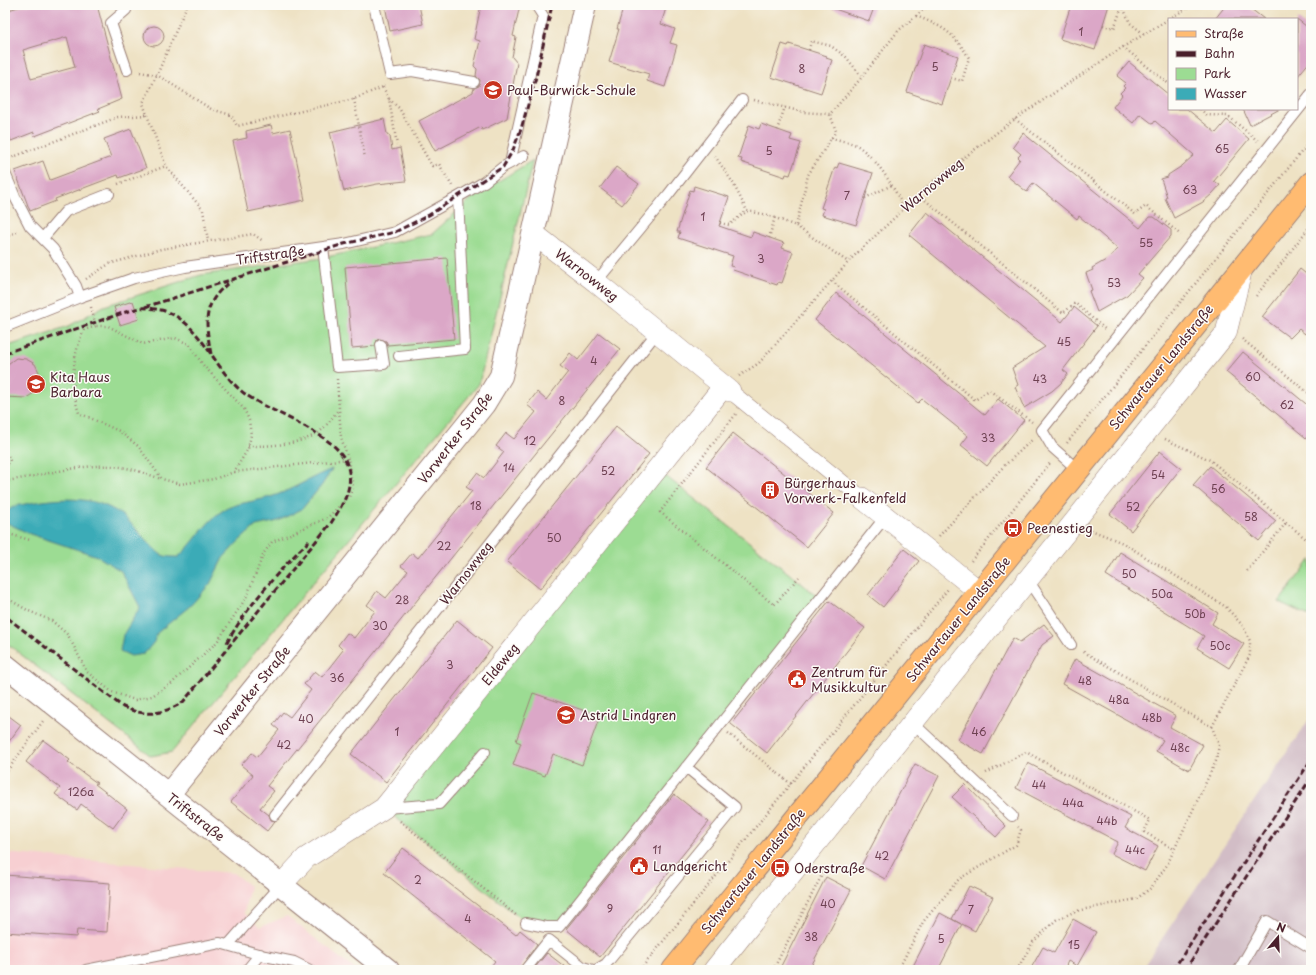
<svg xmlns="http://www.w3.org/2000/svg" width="1316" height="975" viewBox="0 0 1316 975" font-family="'Playpen Sans',sans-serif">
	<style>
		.built { fill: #f7cfd2 }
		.industrial { fill: #d2bdc6 }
		.green { fill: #9cdc93; stroke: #737e5f }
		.water { fill: #3babb7; stroke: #426571 }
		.building { fill: #dba7c7; fill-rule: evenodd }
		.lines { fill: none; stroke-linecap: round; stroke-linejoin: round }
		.service-casing { stroke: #9c8078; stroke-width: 12 }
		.pedestrian-casing { stroke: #9c8078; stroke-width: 16 }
		.minor-casing { stroke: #9c8078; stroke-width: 22 }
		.tertiary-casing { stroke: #9c8078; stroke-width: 24 }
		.primary-casing { stroke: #9c8078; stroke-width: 24 }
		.path { stroke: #9c8078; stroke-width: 2.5; stroke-dasharray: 1 3; stroke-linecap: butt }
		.service { stroke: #fff; stroke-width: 10 }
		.pedestrian { stroke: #fff; stroke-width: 15 }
		.minor { stroke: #fff; stroke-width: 21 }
		.tertiary { stroke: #fff; stroke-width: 22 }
		.primary { stroke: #ffbb71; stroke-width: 22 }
		.rail { stroke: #4a1f2b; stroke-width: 3; stroke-dasharray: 6 3; stroke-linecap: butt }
		.labels { text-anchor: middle; stroke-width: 3; stroke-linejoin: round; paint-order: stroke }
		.number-label { font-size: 11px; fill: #6e4152 }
		.poi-label { font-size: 13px; fill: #4a1f2b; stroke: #fdfcf7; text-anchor: start }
		.street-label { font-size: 13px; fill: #4a1f2b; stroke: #fdfcf7 }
	</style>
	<rect width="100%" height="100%" fill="#fdfcf7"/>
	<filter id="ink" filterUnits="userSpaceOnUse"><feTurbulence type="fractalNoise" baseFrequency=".025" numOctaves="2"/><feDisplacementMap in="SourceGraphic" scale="8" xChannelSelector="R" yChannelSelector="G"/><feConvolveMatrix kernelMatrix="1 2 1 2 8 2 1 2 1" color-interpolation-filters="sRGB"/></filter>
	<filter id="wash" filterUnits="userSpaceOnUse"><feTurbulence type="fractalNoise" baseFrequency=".012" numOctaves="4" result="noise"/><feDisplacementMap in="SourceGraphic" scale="16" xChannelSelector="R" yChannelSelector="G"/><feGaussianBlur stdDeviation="0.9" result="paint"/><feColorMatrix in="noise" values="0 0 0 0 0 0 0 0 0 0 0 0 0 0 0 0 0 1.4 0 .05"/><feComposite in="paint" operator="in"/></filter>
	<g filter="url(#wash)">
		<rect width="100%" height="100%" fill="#eee2c4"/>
		<!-- built -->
		<path class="built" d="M5,853L233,873L250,886L244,913L260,927L287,916L355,970H5Z"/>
		<!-- industrial -->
		<path class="industrial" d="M1311,716V970H1141Z"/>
		<!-- green -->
		<path class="green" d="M533,160L479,384L172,752L151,756L5,642V347L69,326L104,306L201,275L322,258L432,234L474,196Z
			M658,470L820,598L559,927L526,923L384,808Z
			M1311,559V617L1279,602Z"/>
		<!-- water -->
		<path class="water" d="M332,469L322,485L302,509L278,521L256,526L238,542L223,558L210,584L190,606L157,633L154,642L144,654L131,656L120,651L123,635L140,607L121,571L97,556L30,534L7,523C1,514 11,506 20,505C53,498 95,493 123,516C133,524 154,551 162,555C166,557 173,557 178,557C194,544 204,523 222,511C237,502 254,502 270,497C291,491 311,477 332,469Z"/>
		<g id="blocks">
			<!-- building -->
			<path class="building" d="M25,5H97L122,99L98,109L100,111L35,136L34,132L11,141L5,124V11ZM67,37L75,67L31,79L23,50Z
				M385,5H419L423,24L390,31Z
				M481,5H520L513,36L516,37L512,57L517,63L507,118L482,130L481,127L435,151L419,121L473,92L474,88L479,86L480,80L476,76L477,69L474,66L480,41L474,39Z
				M624,5H667L661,24L675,29L670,43L677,45L665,87L647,81L649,74L609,62L619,29H617Z
				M829,5H875L869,21L829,7Z
				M1071,5H1109L1095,50L1060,39Z
				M1226,5H1246L1264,19H1215Z
				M1297,19L1311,30V60L1297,77Z
				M144 36a10 10 0 1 1 20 0a10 10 0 1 1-20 0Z
				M782,44L788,46L789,44L827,56L826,58L832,60L821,93L771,77Z
				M924,44L958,56L942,104L907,92Z
				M1129,62L1169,95V109H1187L1216,133L1227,120L1249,139L1214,181L1220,185L1212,194L1203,202L1174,218L1165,198L1167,197L1161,179L1168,177V175L1182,166L1194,155L1155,121L1153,124L1140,114L1133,123L1113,107L1122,95L1120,93L1125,88L1123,86L1126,83L1117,76Z
				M1243,109H1280L1250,125Z
				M384,119L387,134L390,136L392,150L400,148L406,181L377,184L344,191L330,132Z
				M761,124L792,135L790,140L801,143L790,175L786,174L785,177L741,162L742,159L738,158L749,125L759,129Z
				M271,125L273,133L290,129L305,200L248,212L233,141L247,138L246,131Z
				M131,129L146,168L119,178L118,175L55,199L56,201L30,211L15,171L43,161L50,180L111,157L104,139Z
				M1023,133L1140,228L1149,217H1154L1171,230V236L1138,274L1143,278L1127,295L1097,312L1089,291L1092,290L1086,273L1093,270L1092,268L1106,260L1118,249L1079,216L1077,219L1033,183L1027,192L1007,176L1020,159L1018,157L1021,154L1013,147Z
				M839,163L873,173L856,225L822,215L824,209L821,208L835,167L837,168Z
				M616,167L639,184L622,205L600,188Z
				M694,186L729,197L719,226L751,237L753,232L784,243L782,248L793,252L782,283L778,282L777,285L733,270L734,267L730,266L733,256L678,238L680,232H677L680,222L690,190L693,191Z
				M927,212L1062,322L1074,307L1097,326L1063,370L1068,374L1061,383L1052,391L1024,408L1015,387L1018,385L1012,368L1045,347L909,235Z
				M447,258L454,339L388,345L386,341L380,339L377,340L375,346L352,348L345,267Z
				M1300,269L1311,278V326L1305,334L1299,329L1290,338L1262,317Z
				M836,293L985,415L998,399L1024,420L987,466L961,445L968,436L922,399L918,403L815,320Z
				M133,301L139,319L120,325L114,307Z
				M599,333L620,349L267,786L274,791L260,808L269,815L271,820L275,821L267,831L231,802L253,775L241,765L252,753L257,757L279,730L273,725L283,712L290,717L311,690L304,684L315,671L322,677L343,650L338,645L347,633L354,638L375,611L367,605L377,591L386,598L408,571L401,566L412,553L418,558L472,491L466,487L477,473L484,478L504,452L496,446L506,433L514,439L536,412L527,405L537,392L546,400L568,372L560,366L570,353L578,360Z
				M1243,352L1311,408V442L1226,372Z
				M16,358L26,359L35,364L40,374V383L34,393L26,398L5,397V366Z
				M616,427L649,454L540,589L507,562Z
				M733,433L834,513L807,547L706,467Z
				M1160,451L1181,468L1131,531L1110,514Z
				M1210,466L1276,521L1259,541L1193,485Z
				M904,549L919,561L883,607L868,595Z
				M1120,552L1218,613L1212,624L1244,644L1229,668L1197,648L1204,636L1106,575Z
				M829,601L865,628L767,753L731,724Z
				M457,620L492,648L386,782L351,754Z
				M1044,624L1054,636L1042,645L983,754L958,740L1013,638L1020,642Z
				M1075,659L1176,716L1170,727L1203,745L1189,770L1156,751L1163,740L1062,684Z
				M533,693L600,716L582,765L553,754L545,776L513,765L521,743L516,741Z
				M5,713L21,725L5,747Z
				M43,740L70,760L68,762L97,783L95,784L127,809L113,828L81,804L77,810L55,794L60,788L26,762Z
				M1028,763L1131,817L1125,828L1158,846L1145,871L1112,854L1118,842L1016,788Z
				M915,764L939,776L885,879L861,866Z
				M965,784L1006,826L996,837L952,797Z
				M674,794L709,822L600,957L566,929Z
				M403,848L516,935L520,930L537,944L519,970H488L495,961L384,873Z
				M5,875L110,883L107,932L77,930L76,937L5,932Z
				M826,877L851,890L809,970H779Z
				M969,886L993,897L975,931L962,924L938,970H911L940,913L961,924L952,919Z
				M1073,919L1096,932L1077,966L1068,961L1064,970H1030L1043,947L1054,953Z
				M547,953L569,970H533Z"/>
		</g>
	</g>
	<g filter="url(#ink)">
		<use href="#blocks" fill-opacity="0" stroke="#9c8078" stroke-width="1"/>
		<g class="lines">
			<defs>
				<path id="service" d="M127,5L126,10L111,23L127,70
					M374,5L390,74L412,71L474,82
					M510,163L543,16L536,5
					M5,173L15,197L30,226L53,249L76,286L80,297
					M43,238L66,211L109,194
					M323,247L337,367L384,364L381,345
					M596,282L668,195L742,100
					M5,327L80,297L134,278L185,267L344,244L395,232L458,197L484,182L503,167L524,156
					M399,356L465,349L458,197
					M1078,470L1052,447L1042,430L1311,94
					M1028,580L1071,645
					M913,723L1012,816
					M385,808L439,804L485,752
					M275,815L658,331
					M526,923L546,927H559L886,516
					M228,945L281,885
					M86,970L220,943L265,956L294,962L310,970
					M247,970L260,954
					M525,970L549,940L583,967L593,970
					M596,970L606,964L735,807L686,767
					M1239,970L1267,921L1311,948"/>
				<path id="pedestrian" d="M730,391L862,498"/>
				<path id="minor" d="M534,234L596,282L730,391
					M862,498L980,592
					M281,885L306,858L384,808L724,386
					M714,970L1226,333L1242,268"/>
				<path id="tertiary" d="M5,665L388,970
					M168,795L484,404L501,376L585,5"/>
				<path id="primary" d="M673,970L1311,183"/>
			</defs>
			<!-- service casing -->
			<use href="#service" class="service-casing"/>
			<!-- pedestrian casing -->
			<use href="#pedestrian" class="pedestrian-casing"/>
			<!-- minor casing -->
			<use href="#minor" class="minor-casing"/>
			<!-- tertiary casing -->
			<use href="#tertiary" class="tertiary-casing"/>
			<!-- primary casing -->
			<use href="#primary" class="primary-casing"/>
			<!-- path -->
			<path class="path" d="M1122,5L1130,23L1144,34
				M916,16C944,27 953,32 969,58L962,81L951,78
				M1169,19L1192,5
				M1103,25L1114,28L1122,7
				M1123,47L1169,84
				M809,50L811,41L831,46L846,57L862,77
				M140,72L157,75L211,109L231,115L237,126L354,99L383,87L384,85
				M383,87L389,99L397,145
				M354,99L365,158
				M389,99L399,108L432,166L439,164L452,186
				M754,100L803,112L830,114
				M1200,109L1207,115L1228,116L1258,141
				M147,115L166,166L203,210L208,241
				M1015,119L1135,214L1146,206L1181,235
				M777,130L785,107
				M831,138C839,140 851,142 858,146C879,161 893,186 904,208
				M715,156L733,183L747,211L768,215L796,226L808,175L836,131L830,114L862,77L898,31L929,5
				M5,160L118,117L147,115L143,103L157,75L187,5
				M118,184L166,166
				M919,195L1063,313L1075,303L1106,330
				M865,198L892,185
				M720,223L729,225L747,211
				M796,226L848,262
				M5,237L19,231
				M769,238L775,217
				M86,279L109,264L161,249L253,234L263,241
				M832,281L975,400L989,390L1032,422
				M1256,296L1311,225
				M91,307L96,326L84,330C72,355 70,387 79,413L119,431L138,446L162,479L180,484L214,479L234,472L248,449L251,435L249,420L244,409L203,365L189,344L175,338L143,344L108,326H96
				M1242,339L1311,395
				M739,376L759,363L851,259L932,182L1015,119L1123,47L1169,19
				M337,379L341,437L348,459
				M736,414L660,512L774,605L799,577
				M1165,439L1210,460L1311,543
				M1067,443L1311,140
				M248,446C270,446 299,445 318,433C326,427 332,418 338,410
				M5,454L9,457L10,461L5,467
				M5,481C38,477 78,464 111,466C129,467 145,473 161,479
				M1091,530L1123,543L1226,607L1243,626L1250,641V655L1212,727
				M5,533L30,540
				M939,536L1004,466L1033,439
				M971,561L1051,462
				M1247,571L1286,523
				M5,597L29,611L52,621L68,635L87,672L112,692L135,700L152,696L171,684L217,642L246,598L264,553L272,542L327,518L349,497L353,487L348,459L234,472
				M728,733L791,784
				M986,773L1026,752L1150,820L1144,832L1174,849
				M5,774L43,721
				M400,821L517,916
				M640,970L948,589
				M773,970L824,871L820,867
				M898,970L923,922L959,879L1016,845L1021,830L1018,827
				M1017,970L1033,942L1056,920L1076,911L1136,899L1151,888L1167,865L1216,761L1219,745L1212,727L1082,651"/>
			<!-- service -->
			<use href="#service" class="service"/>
			<!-- pedestrian -->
			<use href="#pedestrian" class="pedestrian"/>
			<!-- minor -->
			<use href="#minor" class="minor"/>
			<!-- tertiary -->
			<use href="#tertiary" class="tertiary"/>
			<!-- primary -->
			<use href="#primary" class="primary"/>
			<!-- rail -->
			<path class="rail" d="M145,307L344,244L395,232L429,215L503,167L513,150L521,129L536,77L552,5
				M5,353C38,342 70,331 102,320C115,316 127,311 140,308C146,307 155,309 161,310C201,320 213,370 245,394C271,413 334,433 346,462C356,485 343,504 331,523L183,702C161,715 146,717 123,707L5,616
				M211,354C205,321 202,303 231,281
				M227,643C244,610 282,567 309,541
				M1173,970L1311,760
				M1185,970L1311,778"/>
		</g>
	</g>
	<!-- icons -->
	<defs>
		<symbol id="school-disc" viewBox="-11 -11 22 22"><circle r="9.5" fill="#c8321e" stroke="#fdfcf7"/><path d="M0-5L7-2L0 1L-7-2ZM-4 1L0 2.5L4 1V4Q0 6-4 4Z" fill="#fff"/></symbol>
		<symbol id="building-disc" viewBox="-11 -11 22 22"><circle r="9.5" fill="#c8321e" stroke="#fdfcf7"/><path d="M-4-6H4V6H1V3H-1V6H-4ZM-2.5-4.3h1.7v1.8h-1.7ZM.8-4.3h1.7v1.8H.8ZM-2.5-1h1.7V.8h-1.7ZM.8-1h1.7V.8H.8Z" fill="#fff"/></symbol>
		<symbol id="bus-disc" viewBox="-11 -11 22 22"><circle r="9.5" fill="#c8321e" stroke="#fdfcf7"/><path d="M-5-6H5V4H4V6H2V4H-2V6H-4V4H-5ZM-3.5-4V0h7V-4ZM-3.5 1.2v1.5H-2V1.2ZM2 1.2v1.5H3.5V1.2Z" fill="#fff"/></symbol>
		<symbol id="civic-disc" viewBox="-11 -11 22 22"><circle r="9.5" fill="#c8321e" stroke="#fdfcf7"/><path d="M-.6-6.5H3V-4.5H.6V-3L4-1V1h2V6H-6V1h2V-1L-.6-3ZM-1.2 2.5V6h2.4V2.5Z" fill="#fff"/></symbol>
	</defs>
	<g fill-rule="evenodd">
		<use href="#school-disc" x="482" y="79" width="22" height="22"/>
		<use href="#school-disc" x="25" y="373" width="22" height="22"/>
		<use href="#building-disc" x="759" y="479" width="22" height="22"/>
		<use href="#bus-disc" x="1002" y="517" width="22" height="22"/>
		<use href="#civic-disc" x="786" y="668" width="22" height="22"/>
		<use href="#school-disc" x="555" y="704" width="22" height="22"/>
		<use href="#civic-disc" x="628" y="855" width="22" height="22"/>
		<use href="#bus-disc" x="769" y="857" width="22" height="22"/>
	</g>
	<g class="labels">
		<!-- number labels -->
		<g class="number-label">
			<text x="1081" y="36">1</text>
			<text x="935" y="71">5</text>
			<text x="802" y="73">8</text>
			<text x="1222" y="153">65</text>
			<text x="769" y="155">5</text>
			<text x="1190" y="194">63</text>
			<text x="847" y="200">7</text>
			<text x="703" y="221">1</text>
			<text x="1146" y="247">55</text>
			<text x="761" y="263">3</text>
			<text x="1114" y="287">53</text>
			<text x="1064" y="346">45</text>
			<text x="594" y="365">4</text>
			<text x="1253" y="381">60</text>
			<text x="1040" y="383">43</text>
			<text x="562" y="405">8</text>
			<text x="1287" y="409">62</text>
			<text x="988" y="442">33</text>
			<text x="530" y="445">12</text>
			<text x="509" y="472">14</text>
			<text x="608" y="475">52</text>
			<text x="1158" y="479">54</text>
			<text x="1218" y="493">56</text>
			<text x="476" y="510">18</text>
			<text x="1133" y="511">52</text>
			<text x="1251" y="521">58</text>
			<text x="554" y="542">50</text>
			<text x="444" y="550">22</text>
			<text x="1129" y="578">50</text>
			<text x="1162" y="598">50a</text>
			<text x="402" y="604">28</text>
			<text x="1195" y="618">50b</text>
			<text x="380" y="630">30</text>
			<text x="1220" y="650">50c</text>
			<text x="450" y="669">3</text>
			<text x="337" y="682">36</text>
			<text x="1085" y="685">48</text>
			<text x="1119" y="704">48a</text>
			<text x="1152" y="722">48b</text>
			<text x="306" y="723">40</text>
			<text x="397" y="736">1</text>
			<text x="979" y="736">46</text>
			<text x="284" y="749">42</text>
			<text x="1180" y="752">48c</text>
			<text x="1039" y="789">44</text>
			<text x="81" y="796">126a</text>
			<text x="1073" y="807">44a</text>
			<text x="1107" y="825">44b</text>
			<text x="657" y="854">11</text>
			<text x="1135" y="854">44c</text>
			<text x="882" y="860">42</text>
			<text x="418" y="884">2</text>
			<text x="828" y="908">40</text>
			<text x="610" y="913">9</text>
			<text x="971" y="914">7</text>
			<text x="468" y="923">4</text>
			<text x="811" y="941">38</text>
			<text x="941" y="943">5</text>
			<text x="1074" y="949">15</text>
		</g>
		<!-- poi labels -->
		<g class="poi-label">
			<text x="507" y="95">Paul-Burwick-Schule</text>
			<text x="50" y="382">Kita Haus<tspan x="50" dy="15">Barbara</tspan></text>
			<text x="784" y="488">Bürgerhaus<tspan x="784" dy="15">Vorwerk-Falkenfeld</tspan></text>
			<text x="1027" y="533">Peenestieg</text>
			<text x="811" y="677">Zentrum für<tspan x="811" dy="15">Musikkultur</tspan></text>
			<text x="580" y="720">Astrid Lindgren</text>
			<text x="653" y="871">Landgericht</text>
			<text x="794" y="873">Oderstraße</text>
		</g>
		<!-- street labels -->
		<g class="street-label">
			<text transform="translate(932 185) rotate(-40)" y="5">Warnowweg</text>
			<text transform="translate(270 255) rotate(-8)" y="5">Triftstraße</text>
			<text transform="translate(587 275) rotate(38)" y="5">Warnowweg</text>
			<text transform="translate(1161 367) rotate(-51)" y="5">Schwartauer Landstraße</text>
			<text transform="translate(455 438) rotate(-52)" y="5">Vorwerker Straße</text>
			<text transform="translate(466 573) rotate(-52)" y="5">Warnowweg</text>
			<text transform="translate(958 619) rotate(-51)" y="5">Schwartauer Landstraße</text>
			<text transform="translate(500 664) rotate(-51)" y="5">Eldeweg</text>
			<text transform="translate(252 691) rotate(-51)" y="5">Vorwerker Straße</text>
			<text transform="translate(196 817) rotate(38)" y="5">Triftstraße</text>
			<text transform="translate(753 871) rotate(-51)" y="5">Schwartauer Landstraße</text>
		</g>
	</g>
	<!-- margin -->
	<rect width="1316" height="975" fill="none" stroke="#fdfcf7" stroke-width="20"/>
	<!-- legend -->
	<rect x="1168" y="18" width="130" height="92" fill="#fdfcf7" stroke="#b5a4a5"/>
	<rect x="1176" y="31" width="20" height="6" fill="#ffbb71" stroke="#b5a4a5"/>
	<text x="1204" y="38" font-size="12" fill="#4a1f2b">Straße</text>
	<rect x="1176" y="51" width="20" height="6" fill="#4a1f2b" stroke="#b5a4a5"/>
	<text x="1204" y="58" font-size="12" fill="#4a1f2b">Bahn</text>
	<rect x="1176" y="68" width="20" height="12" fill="#9cdc93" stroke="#b5a4a5"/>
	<text x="1204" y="78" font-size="12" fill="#4a1f2b">Park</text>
	<rect x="1176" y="88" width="20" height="12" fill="#3babb7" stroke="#b5a4a5"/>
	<text x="1204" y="98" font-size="12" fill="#4a1f2b">Wasser</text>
	<!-- north arrow -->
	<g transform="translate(1278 937) rotate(19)" stroke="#fdfcf7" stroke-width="3" paint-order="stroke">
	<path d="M0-3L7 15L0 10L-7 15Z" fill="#4a1f2b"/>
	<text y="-6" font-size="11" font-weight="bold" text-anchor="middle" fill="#4a1f2b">N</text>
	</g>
</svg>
